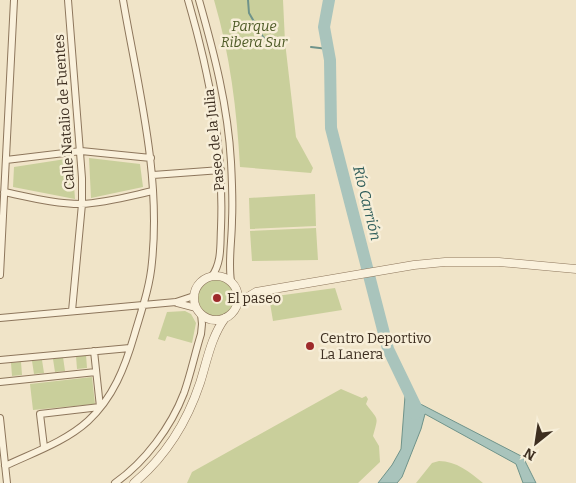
<svg xmlns="http://www.w3.org/2000/svg" width="576" height="483" viewBox="0 0 576 483" font-family="Bitter,serif">
	<style>
		.green { fill: #c9cf9b }
		.water { fill: #a9c4bc; stroke: #6f938a }
		.lines { fill: none; stroke-linecap: round; stroke-linejoin: round }
		.stream { stroke: #6f938a; stroke-width: 2 }
		.river { stroke: #a9c4bc; stroke-width: 12 }
		.minor-casing { stroke: #8d765c; stroke-width: 8 }
		.tertiary-casing { stroke: #8d765c; stroke-width: 9 }
		.minor { stroke: #faf1dc; stroke-width: 6 }
		.tertiary { stroke: #faf1dc; stroke-width: 8 }
		.poi-dot { fill: #9e2a2b; stroke: #f7eed8; stroke-width: 2 }
		.labels { text-anchor: middle; stroke-width: 5; stroke-linejoin: round; paint-order: stroke }
		.park-label { font-size: 14px; font-style: italic; fill: #4d5a26; stroke: #f7eed8 }
		.street-label { font-size: 14px; fill: #3d2e20; stroke: #f7eed8 }
		.poi-label { font-size: 14px; fill: #3d2e20; stroke: #f7eed8; text-anchor: start }
		.water-label { font-size: 15px; font-style: italic; fill: #2f5d5a; stroke: #f7eed8 }
	</style>
	<rect width="100%" height="100%" fill="#f0e4c8"/>
	<!-- green -->
	<path class="green" d="M214,0H283L285,42L296,137L313,168L311,173L240,167C237,111 230,54 214,0Z
		M72,158L75,199L13,187L14,167Z
		M89,158L140,164L143,187L91,198Z
		M315,194L316,226L250,229L249,198Z
		M316,228L318,260L252,261L250,231Z
		M194 298a22 22 0 1 1 44 0a22 22 0 1 1-44 0Z
		M335,288L342,310L273,321L269,297Z
		M185,311L191,314L196,323L192,343L167,336L165,341L158,339L167,312Z
		M86,355L87,368L77,369L76,356Z
		M63,357L65,371L55,372L53,359Z
		M42,360L44,373L34,374L32,361Z
		M21,362L22,375L12,376L11,363Z
		M92,377L95,404L33,410L30,384Z
		M341,389L362,398L366,396L368,399L366,404C378,421 379,414 373,436L379,446L380,462L358,483H187L192,472Z
		M439,461C456,461 470,472 483,483H416L432,463Z"/>
	<!-- water -->
	<path class="water" d="M405,396L523,457L536,483H523L516,464L425,414L421,429L402,477L397,483H378L392,465L401,449Z"/>
	<g class="lines">
		<!-- stream -->
		<path class="stream" d="M248,0L249,13L263,37L275,44
			M311,47L328,49"/>
		<!-- river -->
		<path class="river" d="M329,0L324,27L330,60L331,128L388,349L416,407L415,414"/>
		<defs>
			<path id="minor" d="M68,0L82,178V204L72,311
				M188,0C210,76 224,149 221,228C220,245 222,262 212,276
				M199,0C214,53 228,106 231,162C232,181 233,201 232,220C232,240 228,261 231,281
				M6,160L81,151L151,158
				M153,175L221,170
				M4,192C29,197 55,204 81,204C105,203 130,196 153,191
				M0,275L14,0
				M177,303L196,308
				M0,318L176,302L194,296
				M0,360L130,348
				M0,382L96,372
				M0,418L7,483
				M44,447L40,414L100,407L94,351
				M5,466C32,453 65,442 88,421C113,398 125,367 134,336C141,312 150,287 152,262C161,174 138,87 123,0
				M115,483C145,462 171,427 184,393C191,373 195,353 201,334L202,324L201,314"/>
			<path id="tertiary" d="M194 298a22 22 0 1 1 44 0a22 22 0 1 1-44 0Z
				M238,303L256,292L414,265L445,262H499L576,269
				M134,483C165,457 187,422 200,383C207,361 211,337 225,318"/>
		</defs>
		<!-- minor casing -->
		<use href="#minor" class="minor-casing"/>
		<!-- tertiary casing -->
		<use href="#tertiary" class="tertiary-casing"/>
		<!-- minor -->
		<use href="#minor" class="minor"/>
		<!-- tertiary -->
		<use href="#tertiary" class="tertiary"/>
	</g>
	<!-- markers -->
	<g class="poi-dot">
		<circle cx="217" cy="298" r="5"/>
		<circle cx="310" cy="346" r="5"/>
	</g>
	<g class="labels">
		<!-- park labels -->
		<g class="park-label">
			<text x="254" y="31">Parque<tspan x="254" dy="16">Ribera Sur</tspan></text>
		</g>
		<!-- street labels -->
		<g class="street-label">
			<text transform="translate(64 112) rotate(-94)" y="5">Calle Natalio de Fuentes</text>
			<text transform="translate(214 140) rotate(-96)" y="5">Paseo de la Julia</text>
		</g>
		<!-- poi labels -->
		<g class="poi-label">
			<text x="227" y="303">El paseo</text>
			<text x="320" y="343">Centro Deportivo<tspan x="320" dy="16">La Lanera</tspan></text>
		</g>
		<!-- water labels -->
		<g class="water-label">
			<text transform="translate(367 203) rotate(76)" y="5">Río Carrión</text>
		</g>
	</g>
	<!-- north arrow -->
	<g transform="translate(536 443) rotate(210)" stroke="#f7eed8" stroke-width="4" paint-order="stroke">
	<path d="M0-4L9 19L0 12L-9 19Z" fill="#3d2e20"/>
	<text y="-8" font-size="14" font-weight="bold" text-anchor="middle" fill="#3d2e20">N</text>
	</g>
</svg>
